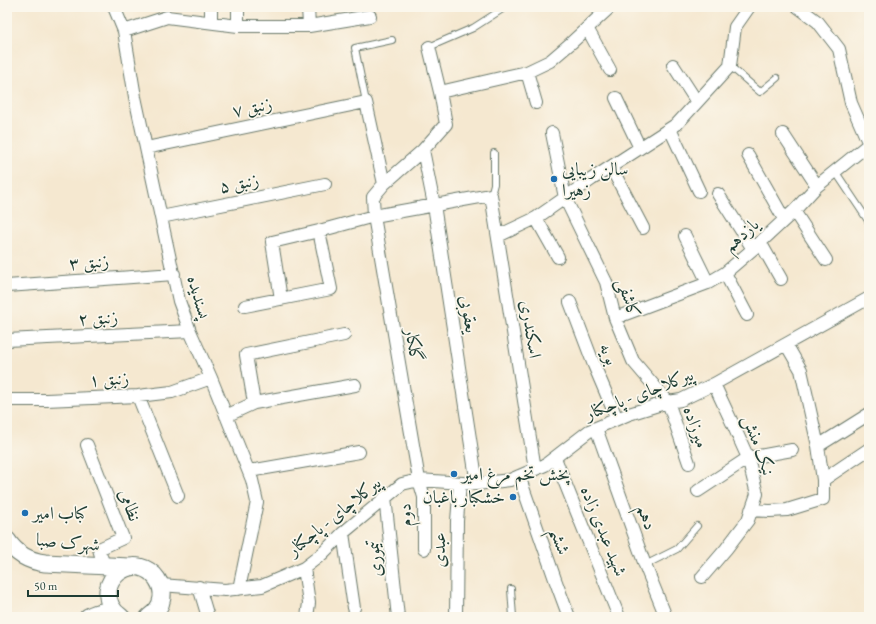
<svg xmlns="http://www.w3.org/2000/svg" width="876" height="624" viewBox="0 0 876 624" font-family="'EB Garamond',Amiri,serif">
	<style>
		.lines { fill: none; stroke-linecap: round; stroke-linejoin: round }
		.service-casing { stroke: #6a796b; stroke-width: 8 }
		.minor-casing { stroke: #6a796b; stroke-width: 14 }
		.secondary-casing { stroke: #6a796b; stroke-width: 19 }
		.service { stroke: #fff; stroke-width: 6 }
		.minor { stroke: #fff; stroke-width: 12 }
		.secondary { stroke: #fff; stroke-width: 17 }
		.poi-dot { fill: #1f6fb2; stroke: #fbf7ec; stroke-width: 1.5 }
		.labels { text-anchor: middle; stroke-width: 3.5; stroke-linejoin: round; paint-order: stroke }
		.street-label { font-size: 18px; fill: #1f3d34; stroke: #fbf7ec }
		.poi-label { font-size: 18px; fill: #1f3d34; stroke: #fbf7ec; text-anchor: start }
	</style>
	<rect width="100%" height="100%" fill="#fbf7ec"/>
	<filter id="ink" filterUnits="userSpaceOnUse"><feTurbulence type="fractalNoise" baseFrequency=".025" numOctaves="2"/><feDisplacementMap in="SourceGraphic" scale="8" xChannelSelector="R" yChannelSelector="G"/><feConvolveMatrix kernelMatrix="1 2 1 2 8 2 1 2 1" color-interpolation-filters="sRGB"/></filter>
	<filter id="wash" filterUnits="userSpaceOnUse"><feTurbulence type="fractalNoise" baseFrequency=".012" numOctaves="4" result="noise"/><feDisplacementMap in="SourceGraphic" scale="16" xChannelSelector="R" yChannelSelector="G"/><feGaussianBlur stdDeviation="0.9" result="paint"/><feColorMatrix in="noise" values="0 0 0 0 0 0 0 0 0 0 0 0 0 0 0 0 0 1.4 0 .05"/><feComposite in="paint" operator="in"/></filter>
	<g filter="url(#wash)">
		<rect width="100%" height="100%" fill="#f5e8d0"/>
	</g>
	<g filter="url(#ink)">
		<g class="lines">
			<defs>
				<path id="service" d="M429,47L473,28L501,10L504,7
					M730,66L760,92L777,78
					M366,102L355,48L392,40
					M835,171L869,222
					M491,195L494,184V153
					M645,565L677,549L697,526
					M511,589L513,617"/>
				<path id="minor" d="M114,7L124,31L135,97L179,301L190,331L211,378L252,480L257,502L239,589
					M308,7L309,26
					M798,7L818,22L839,49L851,103L869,144
					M211,22V7
					M238,26V7
					M587,28L610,70
					M124,31L167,17L238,26H309L370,16
					M673,65L697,102
					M527,72L536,103
					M440,92L527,72L550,61L571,43L610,7
					M616,98L640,148
					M670,129L699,191
					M552,133L565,198L606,282L615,318L633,361L668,402L689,463
					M783,134L817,186
					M146,148L366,102L384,184
					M423,150L434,205L477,484
					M748,155L784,219
					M611,167L643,228
					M718,194L753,249
					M794,211L826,260
					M161,217L325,184
					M536,218L558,257
					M498,236L536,218L592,179L677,124L730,66L735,27L749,7
					M685,236L708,283
					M760,242L781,279
					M725,273L747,315
					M7,286L174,274
					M281,299L272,242L319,231L374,216L491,195L535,469
					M570,302L594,365L617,419
					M245,306L331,289L319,231
					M615,318L708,283L725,273L753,249L794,211L817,186L869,144
					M7,340L190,331
					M786,344L801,370L818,446
					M138,396L178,496
					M7,400H46L138,396L172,392L211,378
					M254,403L246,355L344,335
					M226,416L254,403L355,385
					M596,428L645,565L666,617
					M87,445L123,538L99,549L104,566
					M555,458L619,617
					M249,471L359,452
					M519,476L556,582L569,617
					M823,480L818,446L869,414
					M698,491L748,458L792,450
					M385,497L398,617
					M751,510L770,511L787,510L823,499V480L869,449
					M343,533L354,608
					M424,549V497L419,480L374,216L373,197L384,184L423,150L446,124L440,92L429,47
					M304,568L309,603L307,617
					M702,577L726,549L748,520L757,494L748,458L735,429L714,384
					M161,585L225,590L262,586L304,568L322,554L343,533L402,484L419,480L477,484L510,480L545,465L589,431L629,414L668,402L681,400L714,384L869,298
					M199,587L208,617
					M456,617L457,521L460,483"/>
				<path id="secondary" d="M7,540C16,554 28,561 45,563L130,567
					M88,617C100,610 105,611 118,615
					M121,617C112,611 107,602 108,590C109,583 113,577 119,572C148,551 181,596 149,617"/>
			</defs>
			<!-- service casing -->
			<use href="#service" class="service-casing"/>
			<!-- minor casing -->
			<use href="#minor" class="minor-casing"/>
			<!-- secondary casing -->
			<use href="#secondary" class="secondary-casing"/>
			<!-- service -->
			<use href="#service" class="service"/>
			<!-- minor -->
			<use href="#minor" class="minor"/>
			<!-- secondary -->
			<use href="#secondary" class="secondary"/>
		</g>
	</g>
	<!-- markers -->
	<g class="poi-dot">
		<circle cx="554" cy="179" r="4"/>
		<circle cx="454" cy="474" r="4"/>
		<circle cx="513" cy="497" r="4"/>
		<circle cx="25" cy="513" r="4"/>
	</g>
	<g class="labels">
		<!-- street labels -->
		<g class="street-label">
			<text transform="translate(252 107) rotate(-12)" y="6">زنبق ۷</text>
			<text transform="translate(239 183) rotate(-11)" y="6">زنبق ۵</text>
			<text transform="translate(741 235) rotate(-42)" y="6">یازدهم</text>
			<text transform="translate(89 262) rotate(-4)" y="6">زنبق ۳</text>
			<text transform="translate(199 297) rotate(74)" y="6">پسندیده</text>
			<text transform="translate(629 298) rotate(73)" y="6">کاشفی</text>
			<text transform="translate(469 314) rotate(81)" y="6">یعقوبی</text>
			<text transform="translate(98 318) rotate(-3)" y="6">زنبق ۲</text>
			<text transform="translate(531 329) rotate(81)" y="6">اسکندری</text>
			<text transform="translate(414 345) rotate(80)" y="6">گلکار</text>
			<text transform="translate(609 354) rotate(68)" y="6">بویه</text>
			<text transform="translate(109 379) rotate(-3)" y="6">زنبق ۱</text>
			<text transform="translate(639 394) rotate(-21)" y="6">پیرکلاچای - پاچکنار</text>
			<text transform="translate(696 427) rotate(71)" y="6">میرزاده</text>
			<text transform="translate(759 445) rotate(70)" y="6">نیک منش</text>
			<text transform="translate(130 505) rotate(69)" y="6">نظامی</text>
			<text transform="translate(405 515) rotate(-92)" y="6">دوم</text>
			<text transform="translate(334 516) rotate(-39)" y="6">پیرکلاچای - پاچکنار</text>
			<text transform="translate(647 517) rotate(70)" y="6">دهم</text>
			<text transform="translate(604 531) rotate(68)" y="6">شهید عبدی زاده</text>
			<text transform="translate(560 541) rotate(71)" y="6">ششم</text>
			<text transform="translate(68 542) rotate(5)" y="6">شهرک صبا</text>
			<text transform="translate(439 550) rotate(-89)" y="6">عبدی</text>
			<text transform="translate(374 559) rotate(-96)" y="6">تیموری</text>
		</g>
		<!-- poi labels -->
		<g class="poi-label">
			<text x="562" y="175">سالن زیبایی<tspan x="562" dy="21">زهیرا</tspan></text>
			<text x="462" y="480">پخش تخم مرغ امیر</text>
			<text x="505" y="503" text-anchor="end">خشکبار باغبان</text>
			<text x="33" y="519">کباب امیر</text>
		</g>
	</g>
	<!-- margin -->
	<rect width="876" height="624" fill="none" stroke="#fbf7ec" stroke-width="24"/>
	<!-- scale -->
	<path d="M28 590v6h90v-6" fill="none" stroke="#1f3d34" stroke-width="2"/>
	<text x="34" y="590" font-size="12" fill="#1f3d34" stroke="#fbf7ec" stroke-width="3" paint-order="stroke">50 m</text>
</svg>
